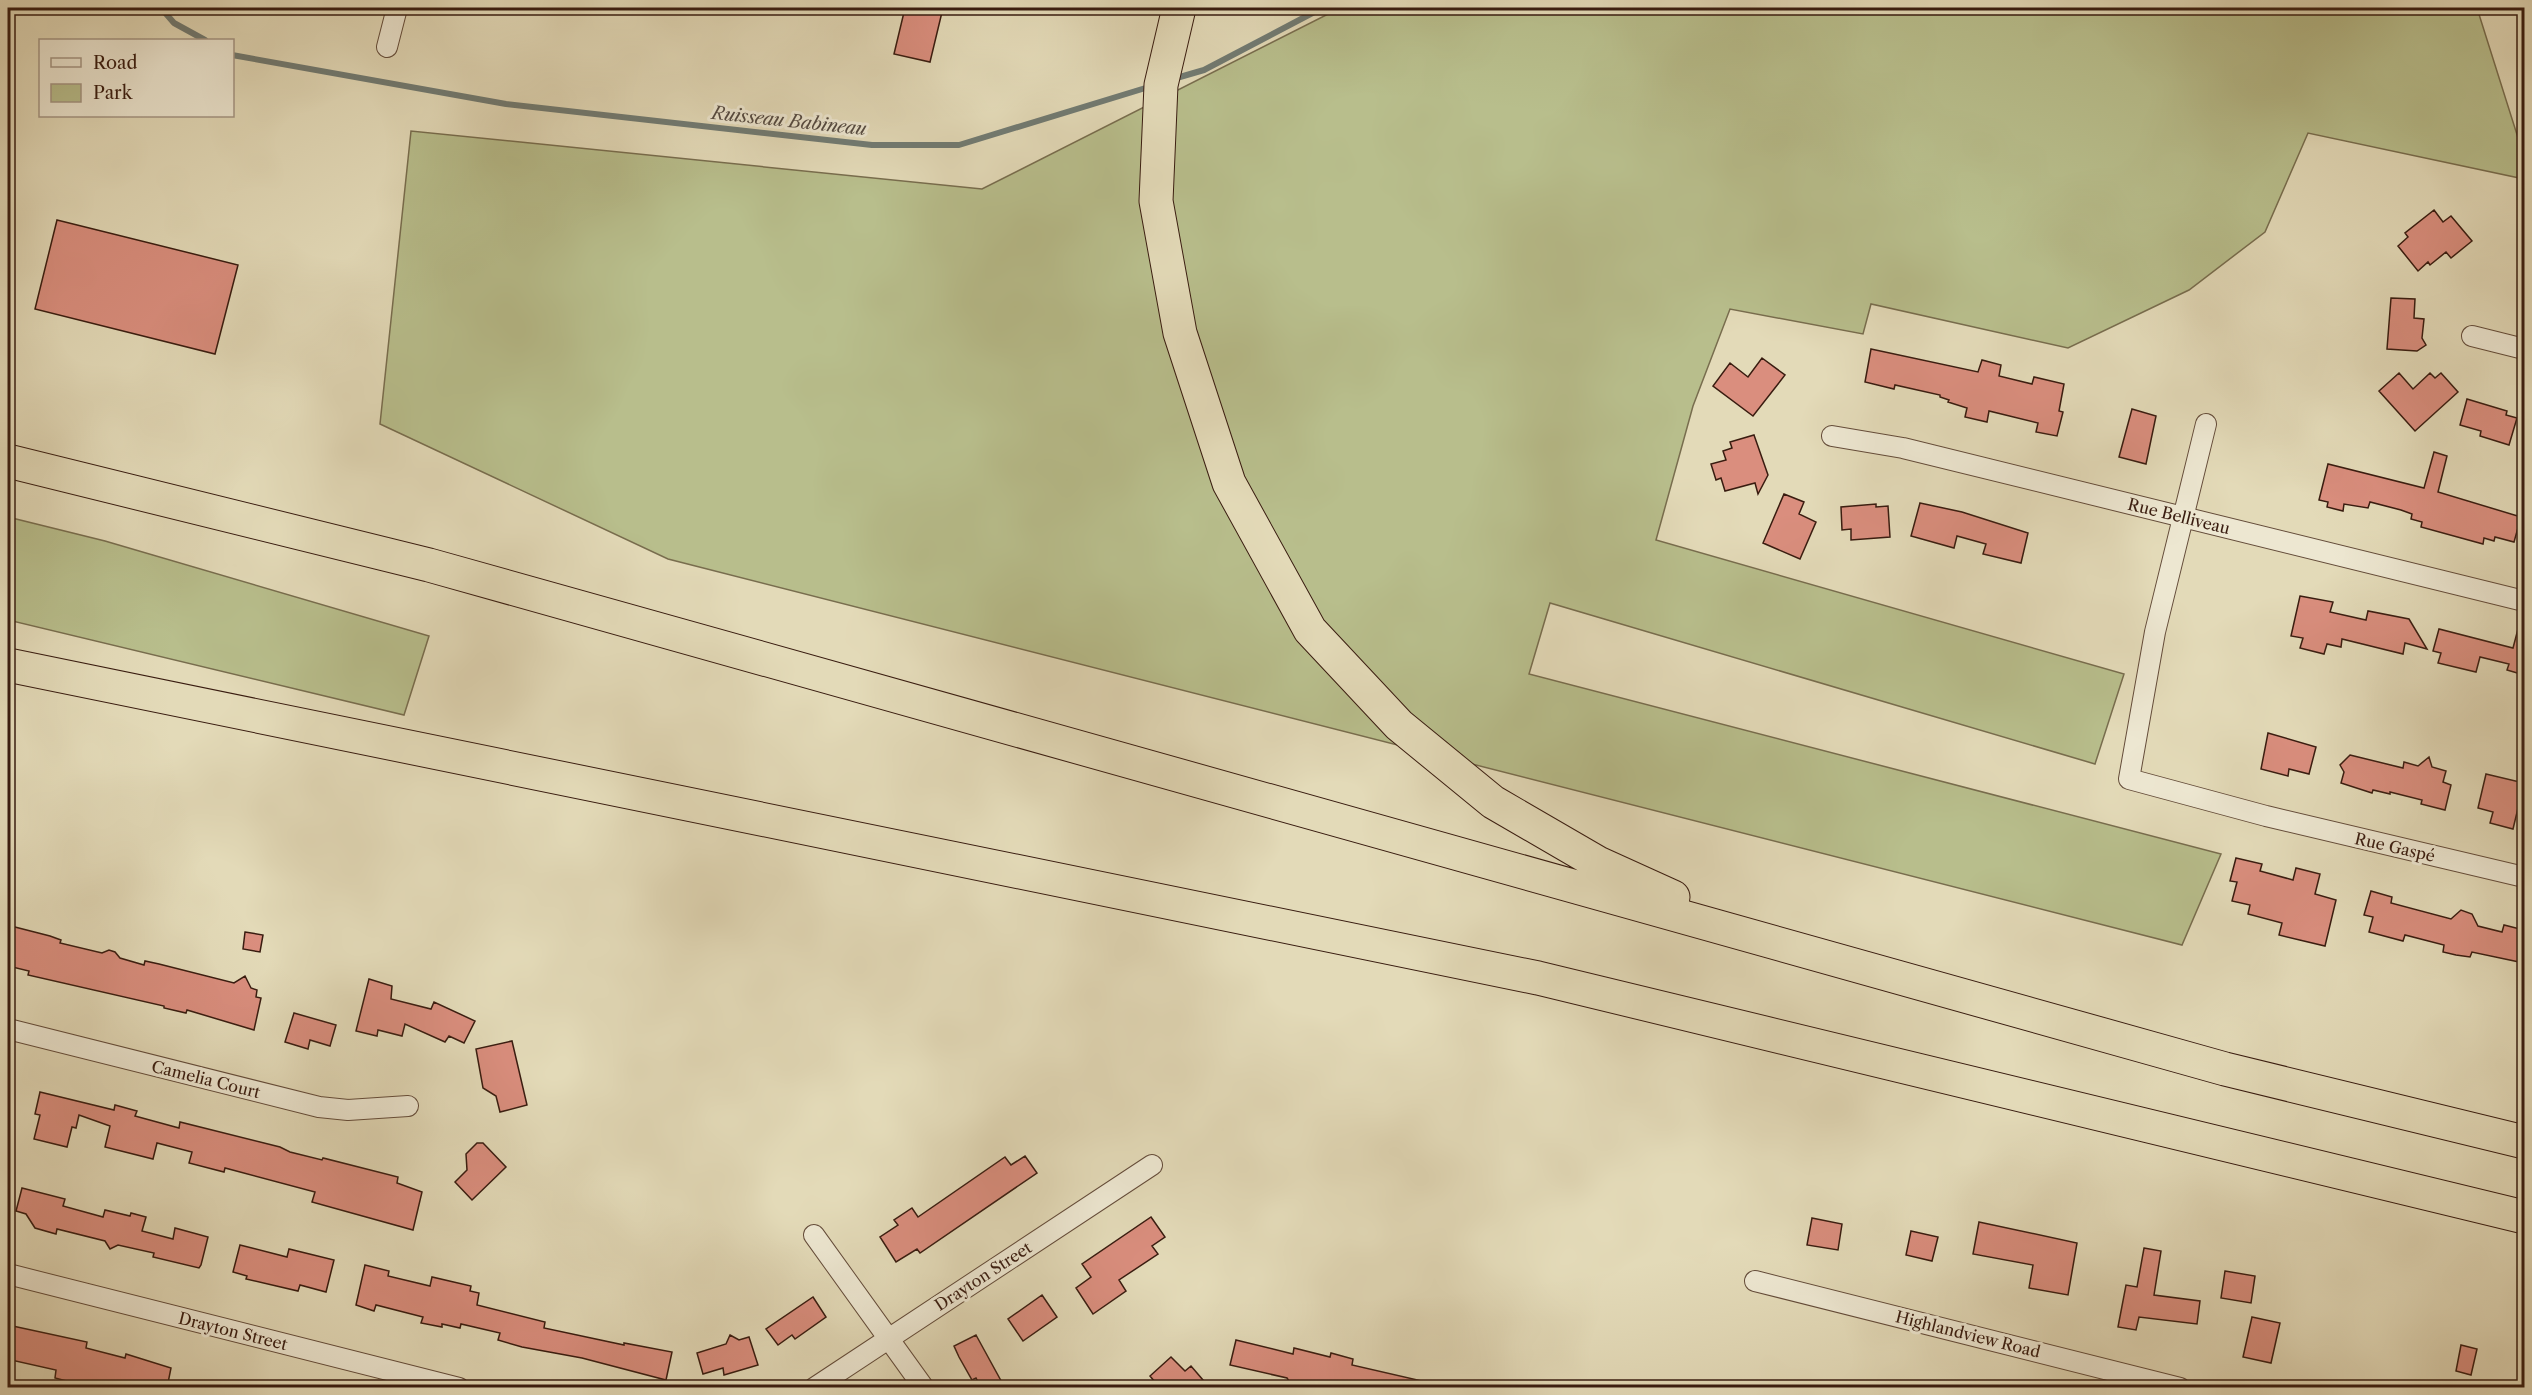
<svg xmlns="http://www.w3.org/2000/svg" width="2532" height="1395" viewBox="0 0 2532 1395" font-family="'Libre Caslon Text',serif">
	<style>
		.green { fill: #b8be8c; stroke: #786d4e; stroke-width: 1.5 }
		.lines { fill: none; stroke-linecap: round; stroke-linejoin: round }
		.stream { stroke: #717b73; stroke-width: 6 }
		.building { fill: #da8e7e; stroke: #391c10; stroke-width: 1.5 }
		.street-casing { stroke: #644c3a; stroke-width: 22 }
		.highway-casing { stroke: #391c10; stroke-width: 35 }
		.street { stroke: #ede7d1; stroke-width: 20 }
		.highway { stroke: #e3dab8; stroke-width: 33 }
		.labels { text-anchor: middle; stroke-width: 6; stroke-linejoin: round; paint-order: stroke }
		.street-label { font-size: 16px; fill: #391c10; stroke: #ede7d1 }
		.water-label { font-size: 18px; font-style: italic; fill: #554b42; stroke: #ede7d1 }
	</style>
	<rect width="100%" height="100%" fill="#e3dab8"/>
	<filter id="stains"><feTurbulence type="fractalNoise" baseFrequency=".00333" numOctaves="4"/><feColorMatrix values="0 0 0 0 .2 0 0 0 0 .09 0 0 0 0 .02 0 0 0 .5 -.17"/></filter>
	<radialGradient id="worn" r=".72"><stop offset=".6" stop-color="#630" stop-opacity="0"/><stop offset="1" stop-color="#630" stop-opacity=".3"/></radialGradient>
	<!-- green -->
	<path class="green" d="M1340,8H2477L2519,141L2524,140V179L2308,133L2265,232L2189,290L2068,348L1871,304L1863,334L1730,309L1693,406L1656,540L2124,674L2095,764L1550,603L1529,674L2221,854L2182,945L668,559L380,424L411,131L982,189Z
		M8,517L105,541L429,636L404,715L8,620Z"/>
	<g class="lines">
		<!-- stream -->
		<path class="stream" d="M161,8L174,23L205,40
			M232,55L506,104L872,145H959L1152,86
			M1173,79L1204,70L1322,8"/>
	</g>
	<!-- building -->
	<path class="building" d="M905,8H943L930,62L894,54Z
		M2434,210L2443,222L2451,216L2472,241L2451,258L2446,252L2430,265L2428,262L2418,271L2398,246L2408,237L2405,233Z
		M57,220L238,265L215,354L35,309Z
		M2391,298L2415,299L2414,318L2424,319L2422,338L2426,345L2417,351L2387,349Z
		M1871,349L1978,372L1982,360L2001,365L1999,376L2032,384L2034,377L2064,384L2059,411L2063,412L2057,436L2036,432L2038,423L1989,411L1987,422L1965,417L1967,408L1948,402L1949,400L1940,397V395L1895,385L1894,389L1865,382Z
		M1762,358L1785,375L1753,416L1713,386L1730,363L1748,377Z
		M2399,373L2413,389L2430,373L2435,378L2441,373L2458,392L2415,431L2379,391Z
		M2467,399L2507,411L2506,415L2517,418L2509,445L2480,436L2481,431L2460,425Z
		M2132,409L2156,416L2146,464L2119,457Z
		M1754,435L1768,475L1758,494L1755,483L1725,491L1721,478L1716,480L1711,464L1726,460L1723,451L1732,448L1730,442Z
		M2434,452L2447,456L2438,492L2521,517L2514,542L2495,537L2494,541L2484,538L2483,544L2421,527L2422,522L2411,519L2412,514L2401,510L2370,502L2368,508L2344,504L2343,511L2327,507L2328,502L2319,500L2328,464L2424,488Z
		M1784,494L1804,502L1799,514L1816,522L1800,559L1763,543Z
		M1920,503L1962,512L2028,533L2021,563L1983,554L1986,544L1957,536L1954,548L1911,536Z
		M1876,504V507L1888,506L1890,537L1851,540V529L1842,530L1841,507Z
		M2300,596L2333,602L2330,612L2366,620L2368,611L2409,619L2427,649L2405,643L2403,654L2342,639L2341,647L2327,644L2324,654L2300,648L2303,638L2291,636Z
		M2519,625L2524,626V675L2507,670L2509,664L2480,657L2476,672L2438,663L2441,653L2433,651L2439,629L2513,648Z
		M2268,733L2316,747L2309,774L2289,769L2288,776L2261,769Z
		M2350,755L2403,768L2404,762L2418,766L2429,757L2432,767L2446,771L2443,782L2451,785L2445,810L2421,804L2422,800L2390,792V794L2373,790L2372,793L2341,783L2344,772L2340,765Z
		M2486,774L2524,783L2513,829L2490,823L2493,812L2478,808Z
		M2236,858L2262,864L2260,871L2293,880L2296,868L2320,874L2315,894L2336,900L2325,946L2279,935L2282,923L2248,914L2250,905L2232,901L2237,882L2230,881Z
		M2371,891L2392,897L2391,903L2451,919L2461,910L2472,914L2478,926L2502,932L2504,925L2524,930V963L2472,952L2470,957L2456,955L2443,952L2444,945L2405,935L2403,941L2369,932L2373,917L2364,915Z
		M11,926L50,936L61,940L60,943L102,953L109,950L115,952L120,958L144,965L145,961L159,964L234,983L245,976L251,988L257,990L256,997L261,998L254,1030L187,1010L186,1013L164,1008V1006L28,975L29,971L8,966V938Z
		M245,932L263,935L260,952L243,949Z
		M369,979L392,986L391,999L431,1009L434,1002L475,1021L464,1043L449,1036L445,1042L405,1024L402,1036L378,1030L377,1036L356,1031Z
		M294,1013L336,1025L330,1046L310,1040L308,1049L285,1042Z
		M512,1041L527,1105L500,1112L496,1096L483,1088L476,1049Z
		M40,1092L114,1110L115,1105L137,1111L135,1116L179,1128L180,1122L280,1147L290,1152L322,1160L323,1158L398,1177L397,1183L422,1192L413,1230L312,1202L315,1192L225,1168L224,1172L189,1163L192,1152L157,1143L153,1159L105,1147L110,1126L79,1115L76,1128L72,1127L67,1147L34,1139L40,1115L35,1114Z
		M477,1143H483L506,1167L472,1200L455,1182L467,1170L466,1154Z
		M1025,1156L1037,1173L920,1253L917,1249L896,1262L880,1237L898,1225L894,1220L912,1208L918,1217L1005,1157L1011,1165Z
		M22,1188L65,1199L63,1206L103,1217L105,1210L130,1216L131,1213L146,1217L142,1231L173,1239L175,1228L208,1237L201,1265L199,1268L153,1257L154,1253L118,1245L110,1249L105,1241L57,1229L56,1234L35,1228L26,1214L16,1211Z
		M1151,1217L1165,1237L1152,1246L1158,1254L1119,1280L1126,1291L1093,1314L1076,1288L1091,1277L1082,1264Z
		M1812,1218L1842,1224L1838,1250L1807,1245Z
		M1979,1222L2077,1243L2068,1295L2029,1288L2033,1265L1973,1254Z
		M1911,1231L1938,1237L1932,1261L1906,1255Z
		M240,1245L287,1257L289,1249L334,1260L326,1292L300,1285L298,1291L246,1279L247,1276L233,1272Z
		M2144,1248L2161,1251L2154,1295L2200,1301L2197,1324L2139,1317L2136,1330L2118,1327L2126,1285L2137,1287Z
		M365,1265L389,1271L388,1276L430,1286L432,1277L471,1286L470,1291L479,1293L477,1305L545,1322L544,1328L624,1345V1343L672,1352L666,1380L582,1358L522,1347L498,1340L500,1333L461,1324L460,1328L442,1324V1327L421,1323L423,1317L376,1305L374,1311L356,1305Z
		M2225,1271L2255,1276L2251,1303L2221,1298Z
		M1042,1295L1057,1317L1023,1341L1008,1319Z
		M813,1297L826,1317L795,1339L792,1335L778,1345L766,1329Z
		M2252,1317L2280,1323L2271,1363L2243,1357Z
		M8,1325L87,1342L86,1348L125,1358L126,1354L171,1368L167,1388H120L103,1383L102,1388H93L55,1378L56,1370L11,1360L13,1350L8,1348Z
		M730,1335L739,1340L749,1337L758,1365L724,1375L723,1368L703,1374L697,1353L726,1344Z
		M976,1335L1005,1388H981L976,1378L972,1380L959,1357L954,1346Z
		M1236,1340L1293,1354L1294,1348L1330,1357L1331,1353L1353,1359L1352,1365L1422,1381L1421,1388H1322L1289,1381L1287,1378L1230,1365Z
		M2461,1345L2477,1349L2471,1375L2456,1371Z
		M1171,1357L1185,1371L1191,1366L1203,1380L1197,1385L1200,1388H1160L1150,1376Z"/>
	<g class="lines">
		<defs>
			<path id="street" d="M387,47L397,8
				M2472,336L2524,349
				M2206,424L2155,632L2129,779L2266,816L2524,877
				M1832,436L1903,448L2524,601
				M8,1029L319,1107L348,1110L408,1106
				M814,1235L924,1388
				M8,1274L459,1388
				M1755,1281L2180,1388
				M814,1388L1152,1165"/>
			<path id="highway" d="M1179,8L1161,85L1156,201L1180,333L1229,483L1310,630L1399,725L1493,802L1598,863L1673,897
				M8,461L429,565L2225,1069L2524,1142
				M8,665L1538,978L2524,1217"/>
		</defs>
		<!-- street casing -->
		<use href="#street" class="street-casing"/>
		<!-- highway casing -->
		<use href="#highway" class="highway-casing"/>
		<!-- street -->
		<use href="#street" class="street"/>
		<!-- highway -->
		<use href="#highway" class="highway"/>
	</g>
	<g class="labels">
		<!-- street labels -->
		<g class="street-label">
			<text transform="translate(2179 516) rotate(14)" y="6">Rue Belliveau</text>
			<text transform="translate(2395 847) rotate(13)" y="6">Rue Gaspé</text>
			<text transform="translate(206 1079) rotate(14)" y="6">Camelia Court</text>
			<text transform="translate(983 1276) rotate(-33)" y="6">Drayton Street</text>
			<text transform="translate(233 1331) rotate(14)" y="6">Drayton Street</text>
			<text transform="translate(1968 1334) rotate(14)" y="6">Highlandview Road</text>
		</g>
		<!-- water labels -->
		<g class="water-label">
			<text transform="translate(789 121) rotate(6)" y="6">Ruisseau Babineau</text>
		</g>
	</g>
	<!-- margin -->
	<rect width="2532" height="1395" fill="none" stroke="#e3dab8" stroke-width="30"/>
	<rect x="9" y="9" width="2514" height="1377" fill="none" stroke="#391c10" stroke-width="3"/>
	<rect x="15" y="15" width="2502" height="1365" fill="none" stroke="#391c10" stroke-width="1.5"/>
	<!-- legend -->
	<rect x="39" y="39" width="195" height="78" fill="#ede7d1" stroke="#a59684" stroke-width="1.5"/>
	<rect x="51" y="58" width="30" height="9" fill="#ede7d1" stroke="#a59684" stroke-width="1.5"/>
	<text x="93" y="69" font-size="18" fill="#391c10">Road</text>
	<rect x="51" y="84" width="30" height="18" fill="#b8be8c" stroke="#a59684" stroke-width="1.5"/>
	<text x="93" y="99" font-size="18" fill="#391c10">Park</text>
	<rect width="100%" height="100%" filter="url(#stains)"/>
	<rect width="100%" height="100%" fill="url(#worn)"/>
</svg>
